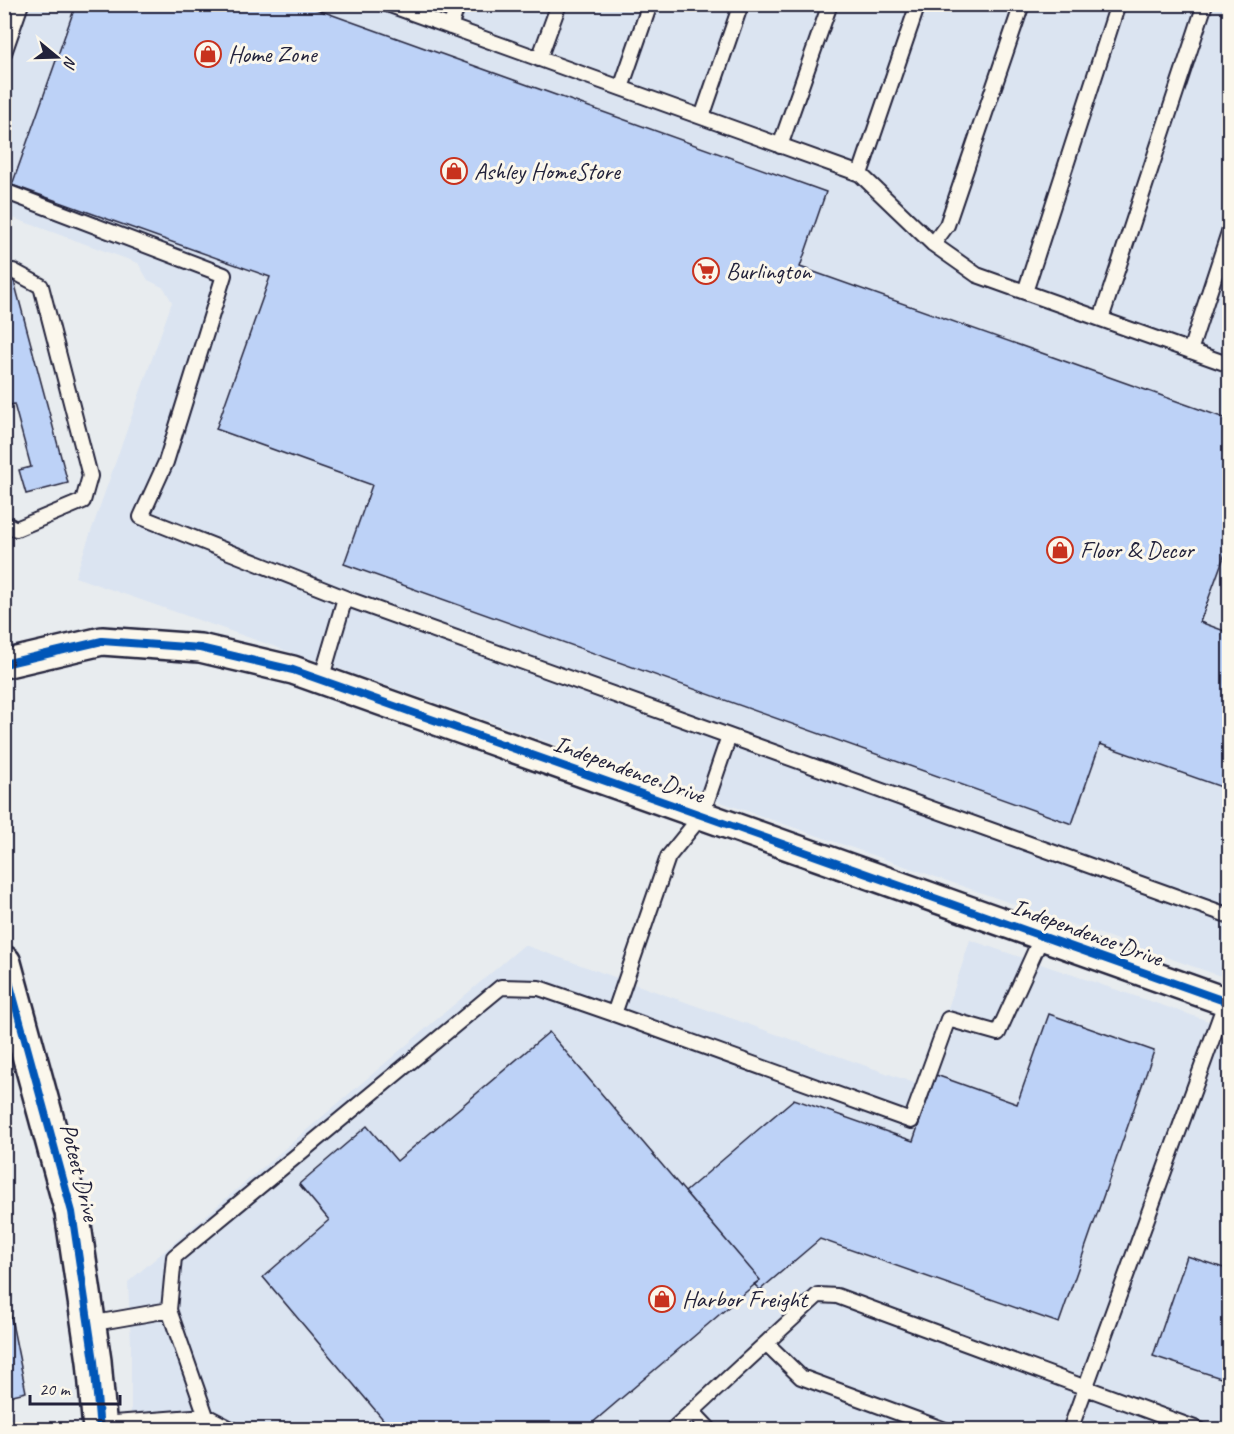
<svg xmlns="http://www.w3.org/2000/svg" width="1234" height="1434" viewBox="0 0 1234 1434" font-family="Caveat,sans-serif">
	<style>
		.built { fill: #dbe4f1 }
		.building { fill: #bdd2f7; stroke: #22223b; stroke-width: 1.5 }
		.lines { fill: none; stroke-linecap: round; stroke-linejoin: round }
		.service-casing { stroke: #22223b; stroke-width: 18 }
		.minor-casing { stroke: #22223b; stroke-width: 32 }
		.tertiary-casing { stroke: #22223b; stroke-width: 38 }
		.service { stroke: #fbf7ec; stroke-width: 14 }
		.minor { stroke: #fbf7ec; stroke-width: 27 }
		.tertiary { stroke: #fbf7ec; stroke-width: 33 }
		.cycleway-casing { stroke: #fbf7ec; stroke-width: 11 }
		.cycleway { stroke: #0057b8; stroke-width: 8 }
		.labels { text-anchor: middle; stroke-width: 6; stroke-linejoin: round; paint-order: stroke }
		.poi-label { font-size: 24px; fill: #22223b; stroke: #fbf7ec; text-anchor: start }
		.street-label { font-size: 24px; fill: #22223b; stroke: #fbf7ec }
	</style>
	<rect width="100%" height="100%" fill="#e8ecef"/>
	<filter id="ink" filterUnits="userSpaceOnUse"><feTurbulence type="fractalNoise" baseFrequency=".0167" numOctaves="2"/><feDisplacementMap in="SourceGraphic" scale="12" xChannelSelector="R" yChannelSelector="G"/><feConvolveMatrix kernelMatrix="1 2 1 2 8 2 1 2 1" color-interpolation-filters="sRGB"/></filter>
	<g filter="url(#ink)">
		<!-- built -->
		<path class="built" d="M5,5H1229V979L75,577L172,302L164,288L148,280L138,263L5,215Z
			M970,940L1229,1028V1429H131V1343L128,1282L524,945L923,1086Z"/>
		<!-- building -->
		<path class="building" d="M76,4H302L826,192L800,267L1230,420V540L1200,622L1230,633V790L1100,744L1072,824L344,564L372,485L216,429L270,277L12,185Z
			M14,281L68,483L26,494L19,470L31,467L14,404L4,407V284Z
			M1049,1014L1154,1051L1059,1323L820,1239L760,1290L754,1284L760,1280L685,1192L794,1099L913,1141L936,1075L1017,1104Z
			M549,1032L760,1280L584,1430H392L263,1277L329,1220L299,1184L367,1126L397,1161Z
			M1187,1256L1230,1270V1381L1153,1356Z
			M4,1283L26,1392L4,1397Z"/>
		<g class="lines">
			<defs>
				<path id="service" d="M387,4L860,174L933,244L977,275L1230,365
					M450,27L458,4
					M4,53L21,4
					M539,59L559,4
					M621,88L650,4
					M702,117L741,4
					M780,146L830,4
					M860,174L918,4
					M4,191L224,275L166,462L141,517L345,598L321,680
					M933,244L947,225L1022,4
					M4,274L13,271L41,286L90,476L83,501L16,529L4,523
					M1025,292L1118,4
					M1101,319L1205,4
					M1190,351L1230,229
					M345,598L1230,916
					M614,1014L911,1121L948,1019L998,1033L1042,936
					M89,1324L169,1310
					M766,1343L801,1377L945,1430
					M692,1411L710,1430
					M206,1416L169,1310L174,1257L501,987L539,988L614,1014L668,857L702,815L729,736
					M101,1424L206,1416L233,1430
					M672,1430L818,1295L837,1296L1200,1430
					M1070,1430L1227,998"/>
				<path id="minor" d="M4,664L102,641L200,648L293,670L1230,1003"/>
				<path id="tertiary" d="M4,963L72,1212L94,1361L100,1430"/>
			</defs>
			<!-- service casing -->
			<use href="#service" class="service-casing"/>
			<!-- minor casing -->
			<use href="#minor" class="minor-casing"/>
			<!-- tertiary casing -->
			<use href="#tertiary" class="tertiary-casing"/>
			<!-- service -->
			<use href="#service" class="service"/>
			<!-- minor -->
			<use href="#minor" class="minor"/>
			<!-- tertiary -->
			<use href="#tertiary" class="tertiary"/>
			<defs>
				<path id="cycleway" d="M4,664L102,641L200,648L293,670L1230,1003
					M4,963L72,1212L94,1361L100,1430"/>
			</defs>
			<!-- cycleway casing -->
			<use href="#cycleway" class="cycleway-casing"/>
			<!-- cycleway -->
			<use href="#cycleway" class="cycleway"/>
		</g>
	</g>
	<!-- icons -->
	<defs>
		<symbol id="shop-ring" viewBox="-11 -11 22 22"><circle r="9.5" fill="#fbf7ec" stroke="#c8321e" stroke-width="1.5"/><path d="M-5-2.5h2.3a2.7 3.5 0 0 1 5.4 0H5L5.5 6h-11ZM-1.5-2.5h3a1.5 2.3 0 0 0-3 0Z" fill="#c8321e"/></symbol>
		<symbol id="supermarket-ring" viewBox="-11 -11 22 22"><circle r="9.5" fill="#fbf7ec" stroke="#c8321e" stroke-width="1.5"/><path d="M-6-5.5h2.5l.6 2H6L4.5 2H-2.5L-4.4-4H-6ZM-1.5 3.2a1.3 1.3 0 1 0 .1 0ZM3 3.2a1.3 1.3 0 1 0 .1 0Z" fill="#c8321e"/></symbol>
	</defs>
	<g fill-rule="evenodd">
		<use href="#shop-ring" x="193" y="39" width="30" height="30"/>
		<use href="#shop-ring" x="439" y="156" width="30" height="30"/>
		<use href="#supermarket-ring" x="691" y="256" width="30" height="30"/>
		<use href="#shop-ring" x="1045" y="535" width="30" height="30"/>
		<use href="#shop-ring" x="647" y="1284" width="30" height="30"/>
	</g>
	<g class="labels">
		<!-- poi labels -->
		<g class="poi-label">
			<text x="228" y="62">Home Zone</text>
			<text x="474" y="179">Ashley HomeStore</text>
			<text x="726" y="279">Burlington</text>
			<text x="1080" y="558">Floor &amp; Decor</text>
			<text x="682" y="1307">Harbor Freight</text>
		</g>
		<!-- street labels -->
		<g class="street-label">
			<text transform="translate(629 769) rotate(20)" y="8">Independence Drive</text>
			<text transform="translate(1087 932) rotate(20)" y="8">Independence Drive</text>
			<text transform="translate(80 1172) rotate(76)" y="8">Poteet Drive</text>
		</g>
	</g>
	<!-- margin -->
	<rect width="1234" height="1434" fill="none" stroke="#fbf7ec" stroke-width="24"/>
	<rect x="12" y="12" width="1210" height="1410" fill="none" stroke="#22223b" stroke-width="2" filter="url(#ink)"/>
	<!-- north arrow -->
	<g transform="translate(57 57) rotate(109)" stroke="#fbf7ec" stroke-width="4.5" paint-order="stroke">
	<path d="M0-4.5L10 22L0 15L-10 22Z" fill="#22223b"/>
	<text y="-9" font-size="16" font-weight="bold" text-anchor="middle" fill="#22223b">N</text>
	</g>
	<!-- scale -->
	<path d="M30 1395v9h90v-9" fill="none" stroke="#22223b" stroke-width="3"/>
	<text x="39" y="1395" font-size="18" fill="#22223b" stroke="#fbf7ec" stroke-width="4.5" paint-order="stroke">20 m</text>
</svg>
